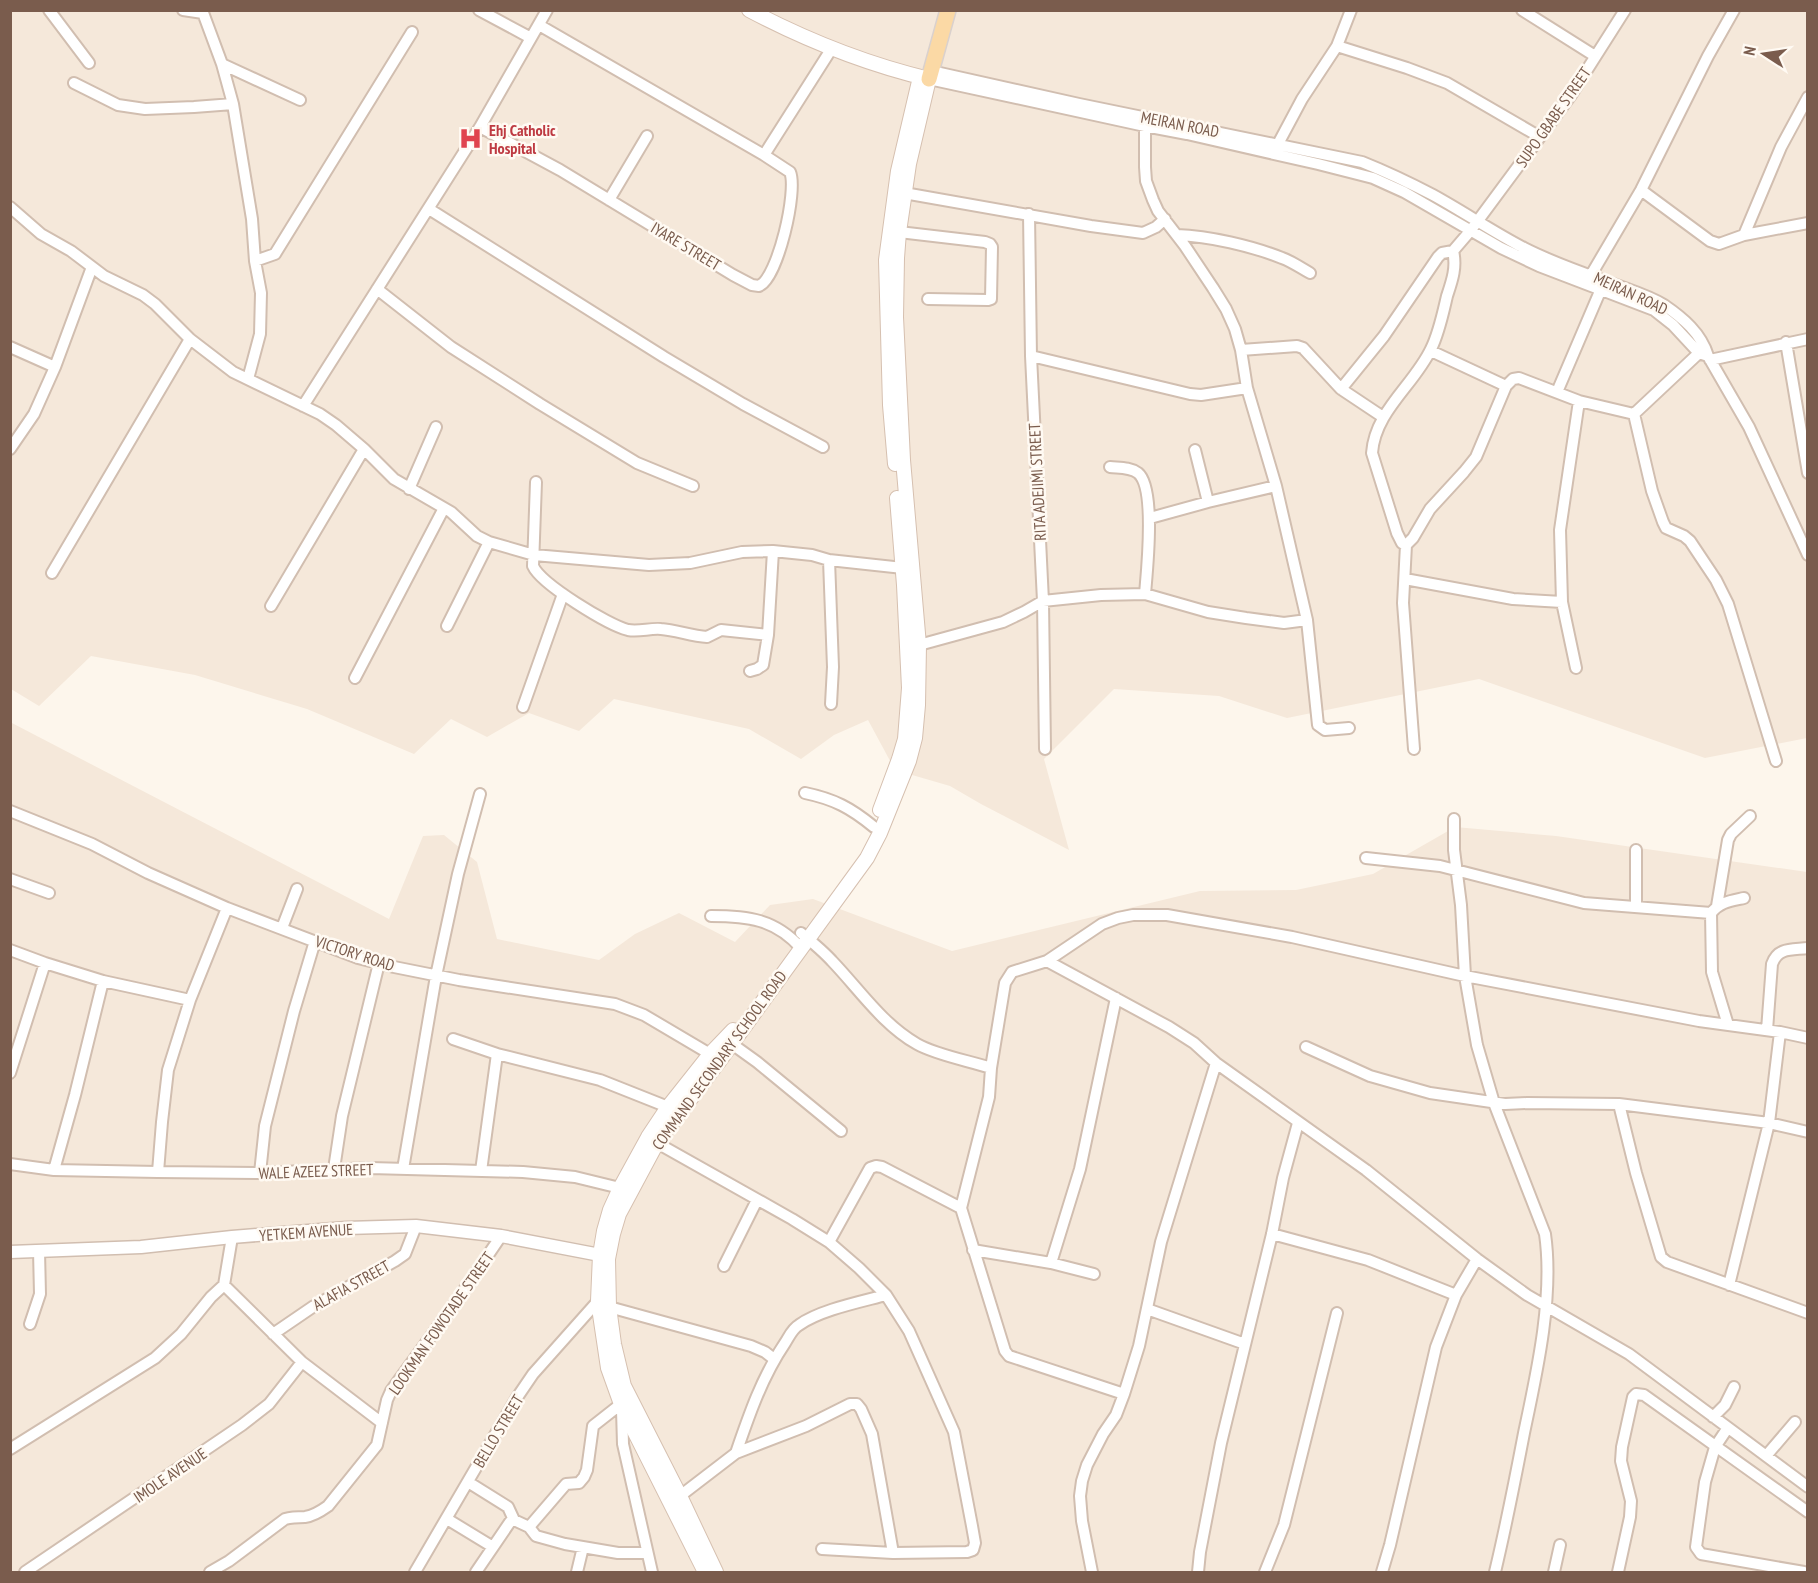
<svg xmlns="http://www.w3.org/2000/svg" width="1818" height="1583" viewBox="0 0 1818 1583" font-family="'PT Sans Narrow',sans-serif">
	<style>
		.residential { fill: #f5e8da }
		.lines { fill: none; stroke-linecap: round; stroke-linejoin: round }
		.minor-casing { stroke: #d1beb0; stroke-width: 14 }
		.tertiary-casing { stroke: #d1beb0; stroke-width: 15 }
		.secondary-casing { stroke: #d6c0b0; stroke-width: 16 }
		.primary-casing { stroke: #dad1cd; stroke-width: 18 }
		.minor { stroke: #fff; stroke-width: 10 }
		.tertiary { stroke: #fff; stroke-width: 12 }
		.secondary { stroke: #fff; stroke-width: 14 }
		.primary { stroke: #fbd9a5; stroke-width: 15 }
		.labels { text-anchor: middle; stroke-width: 5; stroke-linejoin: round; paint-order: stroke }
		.street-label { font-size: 16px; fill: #7a5c4d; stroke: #fffaf3 }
		.health-label { font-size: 16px; font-weight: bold; fill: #be3a42; stroke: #fffaf3; text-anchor: start }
	</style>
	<rect width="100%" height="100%" fill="#fdf6ec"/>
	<!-- residential -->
	<path class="residential" d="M11,11H1807V738L1705,758L1479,679L1287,718L1219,696L1114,689L1044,759L1069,850L981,804L950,786L895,770L868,720L834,735L801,759L749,729L614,699L579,731L529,713L487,737L451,719L414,754L307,709L195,675L91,656L39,706L11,689Z
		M10,722L389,919L423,836L444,835L477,862L497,939L599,960L635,934L679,913L735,942L770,905L813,899L952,951L1200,891L1296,890L1373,874L1455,827L1556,836L1807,872V1572H11Z"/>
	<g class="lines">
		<defs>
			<path id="minor" d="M49,10L89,63
				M183,10L203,13
				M202,10L222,64L233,104L252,219L255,261L261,293L260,334L248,379
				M479,10L531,38
				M1522,10L1595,56
				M539,25L764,155L832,48
				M1337,46L1407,68L1447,83L1540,137
				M222,64L300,100
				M931,71L1079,104L1362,162C1387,172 1410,183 1433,195C1464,212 1493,232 1524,248C1555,264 1589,275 1622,287C1636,292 1651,297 1664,305C1683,318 1701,333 1708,356L1749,427L1808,555
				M929,79L1145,126L1187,134L1318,164L1373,178L1404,192L1501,248L1539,266L1654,310L1673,325L1699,353L1708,356
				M74,83L118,105L145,109L194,107L233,104
				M1145,126V167L1146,181L1153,200L1158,211L1185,246L1213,288L1226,309L1235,329L1241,350L1247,388L1276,486L1307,620L1318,725L1325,730L1349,728
				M480,127L560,170L733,275L752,285L759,286C778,278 798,190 790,172L764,155
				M1278,144L1302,99L1337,46L1351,10
				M1641,190L1710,241L1719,244L1744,235L1808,223
				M904,193L1091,226L1143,233L1156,227L1165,219
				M609,200L647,136
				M10,207L41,234L71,251L104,276L143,295L155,304L190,339L233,372L320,414L336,425L364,449L394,479L451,512L477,536L489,542L534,555L649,565L690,563L742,552L773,551L812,555L829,560L903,568
				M429,209L664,357L743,404L823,447
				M1029,214L1031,356L1043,601L1045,749
				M899,232L985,242L990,244L992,247L991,299L988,300L928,299
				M1177,235C1209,236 1252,246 1282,258C1291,261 1301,268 1310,273
				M1744,235L1781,147L1808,97
				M255,261L275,254L412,32
				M1591,275L1641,190L1708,56L1734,10
				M377,289L451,347L540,404L637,463L693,486
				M1786,342L1808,473
				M10,347L55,367
				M1241,350L1297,346L1303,348L1341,389L1384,336L1438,257L1442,253L1453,251L1471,230L1571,95L1625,10
				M1431,351L1506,386L1513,379L1519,378L1579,401L1634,414
				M1031,356L1190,394L1201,395L1247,388
				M1710,360L1808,339
				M1341,389L1383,417
				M1557,392L1601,289
				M303,406L480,127L547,10
				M1634,414L1652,491L1663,522L1666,528L1684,536L1690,541L1716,580L1728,604L1776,761
				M1634,414L1699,353
				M10,449L34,414L55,367L92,267
				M1195,450L1208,502
				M1110,467C1119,468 1130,467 1138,473C1156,488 1147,570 1145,594
				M536,482L533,566C541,584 608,625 628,630C639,632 650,628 661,629C676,630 691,636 707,637L721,630L768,635
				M409,489L436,427
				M1150,518L1208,502L1276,486
				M1406,545L1402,543L1397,533L1372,453C1375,411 1414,385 1431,349C1439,333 1443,313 1447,296C1452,281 1457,267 1453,251
				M829,560L833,667L831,704
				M52,573L190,339
				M1405,579L1513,599L1562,602
				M271,606L364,449
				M447,626L489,542
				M919,645L1003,622L1024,612L1043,601L1101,595L1145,594L1208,612L1246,618L1284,623L1307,620
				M1576,668L1562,602L1560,530L1579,401
				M750,671L757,669L763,665L768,635L773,551
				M355,678L444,508
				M523,707L563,594
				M1414,749L1403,603L1406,545L1413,538L1430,509L1464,472L1476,457L1506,386
				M805,793C834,799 851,808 874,827
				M10,811L92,844L148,873L227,908L358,958L394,967L459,980L615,1004L644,1015L710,1054
				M1454,819V850L1461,905L1465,976L1477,1045L1494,1103L1545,1234C1554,1296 1537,1372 1524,1433C1515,1480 1506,1526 1495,1572
				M1636,850V906
				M1366,858L1440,866L1584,903L1711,913C1720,902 1730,901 1744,898
				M10,879L49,893
				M1717,906L1728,840L1731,834L1750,816
				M1711,913L1712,972L1728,1025
				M711,916C748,916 775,919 801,948
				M282,928L297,889
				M801,933C812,942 823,951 832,961C859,989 882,1024 917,1044C936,1055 970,1061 991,1068
				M10,950L45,963L103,981L75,1095L54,1170
				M1047,961L1102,924L1118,918L1133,915H1167L1292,937L1465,976L1699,1021L1780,1032L1808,1038
				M103,981L190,1000
				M1767,1030L1772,964C1778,947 1792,950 1808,948
				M453,1039L497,1054
				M732,1044L757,1062L841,1131
				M1306,1047L1370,1076L1430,1093L1505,1104L1527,1103L1619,1104L1769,1123L1808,1132
				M10,1073L45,963
				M1619,1104L1636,1173L1661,1257L1667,1262L1808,1313
				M657,1143L792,1219L829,1242L859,1268L886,1295L909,1331L954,1432L972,1526L975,1543L973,1550L967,1552L893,1553L822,1549
				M10,1164L54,1170L158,1172L260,1173L370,1168L523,1172L575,1177L620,1188
				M334,1169L342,1116L379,963
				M403,1169L436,976L458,874L480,794
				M481,1171L497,1054L600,1080L668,1107
				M158,1172L162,1122L168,1070L190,1000L227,908
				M260,1173L265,1126L294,1011L315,941
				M1272,1234L1368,1260L1456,1295
				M232,1237L224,1285L302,1362L382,1423
				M829,1242L870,1168L876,1166L882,1167L961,1208
				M973,1250L1051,1263L1094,1274
				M1051,1263L1080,1169L1116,998
				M724,1266L757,1200
				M1729,1285L1769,1123L1780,1032
				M609,1307L751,1346L765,1352L774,1359
				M1147,1309L1245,1344
				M30,1324L40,1294L39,1251
				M273,1334L314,1306L395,1261L405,1254L416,1226
				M1124,1394L1009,1356L1005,1351L961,1208L989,1097L991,1068L1005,983L1012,972L1047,961L1169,1027L1194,1043L1216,1063L1366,1170L1477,1259L1527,1295L1629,1354L1808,1487
				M622,1410L623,1444L652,1572
				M1713,1417L1725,1405L1734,1387
				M1727,1429L1715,1447L1705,1482L1696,1547L1701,1554L1804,1572
				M10,1449L155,1358L181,1334L211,1297L224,1285
				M736,1453C749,1415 762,1377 785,1343C789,1337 792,1329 799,1325C820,1310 860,1302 886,1295
				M1766,1456L1795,1422
				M468,1482L508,1507L514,1520
				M680,1496L736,1453L806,1426L850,1404H857L861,1409L872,1434L893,1553
				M447,1519L493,1547
				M529,1527L566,1484L579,1483L584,1477L587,1470L593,1426L621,1404
				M25,1572L242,1425L269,1404L302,1362
				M210,1572L229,1561L285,1519C292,1517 297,1517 305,1517C313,1516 321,1511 328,1506L377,1445L387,1400L391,1391L456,1302L501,1236
				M415,1572L516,1399L533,1374L598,1301
				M476,1572L510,1522L514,1520L529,1527L536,1536L565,1544L618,1553H647
				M577,1572L583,1547
				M1092,1572L1082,1521L1080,1496L1082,1481L1087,1465L1103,1434L1116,1415L1124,1394L1139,1346L1161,1242L1216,1063
				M1198,1572L1200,1552L1221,1443L1272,1234L1283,1178L1298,1123
				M1265,1572L1284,1525L1337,1313
				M1382,1572L1390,1545L1436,1347L1456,1295L1477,1259
				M1554,1572L1560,1545
				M1618,1572L1630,1517L1631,1501L1621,1461L1622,1447L1633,1397L1636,1394L1644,1395L1808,1512"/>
			<path id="tertiary" d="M10,1252L141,1247L232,1237L346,1228L416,1226L501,1236L600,1255"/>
			<path id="secondary" d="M895,464L890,405L886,260L898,171L920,77
				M880,810L899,759L905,739L909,688L904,585L897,498
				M705,1572L622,1407L608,1368L598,1301L600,1255L604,1231L610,1210L620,1188L648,1137L668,1107L710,1054L733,1030
				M716,1572L680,1496L624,1386L614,1344L609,1307L608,1259L613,1234L619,1214L657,1143L718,1063L867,858L880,833L909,761L915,738L918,705L919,645L903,460L896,317L897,258L899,232L909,164L929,79C866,64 806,40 749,10"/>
			<path id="primary" d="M929,79L948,10"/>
		</defs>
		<!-- minor casing -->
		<use href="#minor" class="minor-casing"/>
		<!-- tertiary casing -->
		<use href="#tertiary" class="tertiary-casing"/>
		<!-- secondary casing -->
		<use href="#secondary" class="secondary-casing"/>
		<!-- primary casing -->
		<use href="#primary" class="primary-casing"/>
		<!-- minor -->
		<use href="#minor" class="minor"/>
		<!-- tertiary -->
		<use href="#tertiary" class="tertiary"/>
		<!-- secondary -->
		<use href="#secondary" class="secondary"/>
		<!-- primary -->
		<use href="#primary" class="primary"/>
	</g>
	<!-- icons -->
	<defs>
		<symbol id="hospital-bare" viewBox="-9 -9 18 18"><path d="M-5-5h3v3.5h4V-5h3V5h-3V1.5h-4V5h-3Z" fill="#e0444e" stroke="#fffaf3" stroke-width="2.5" paint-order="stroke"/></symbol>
	</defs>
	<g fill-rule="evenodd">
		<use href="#hospital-bare" x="454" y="122" width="33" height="33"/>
	</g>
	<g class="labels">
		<!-- street labels -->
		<g class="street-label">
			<text transform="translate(1553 117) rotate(-55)" y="6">SUPO GBABE STREET</text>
			<text transform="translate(1180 124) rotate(11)" y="6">MEIRAN ROAD</text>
			<text transform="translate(686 246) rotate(31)" y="6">IYARE STREET</text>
			<text transform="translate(1631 293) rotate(25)" y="6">MEIRAN ROAD</text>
			<text transform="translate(1037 482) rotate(-93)" y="6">RITA ADEJIMI STREET</text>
			<text transform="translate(355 953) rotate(18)" y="6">VICTORY ROAD</text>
			<text transform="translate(719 1060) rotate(-54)" y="6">COMMAND SECONDARY SCHOOL ROAD</text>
			<text transform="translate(316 1171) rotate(-2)" y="6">WALE AZEEZ STREET</text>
			<text transform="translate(306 1232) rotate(-4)" y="6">YETKEM AVENUE</text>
			<text transform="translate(351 1285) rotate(-29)" y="6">ALAFIA STREET</text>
			<text transform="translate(441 1323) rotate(-55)" y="6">LOOKMAN FOWOTADE STREET</text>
			<text transform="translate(498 1431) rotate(-59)" y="6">BELLO STREET</text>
			<text transform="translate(170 1475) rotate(-34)" y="6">IMOLE AVENUE</text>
		</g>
		<!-- health labels -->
		<g class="health-label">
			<text x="489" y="136">Ehj Catholic<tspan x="489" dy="18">Hospital</tspan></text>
		</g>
	</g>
	<!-- border -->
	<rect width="1818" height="1583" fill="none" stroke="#7a5c4d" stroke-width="24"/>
	<!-- north arrow -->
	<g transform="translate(1764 54) rotate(282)" stroke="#fffaf3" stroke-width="4.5" paint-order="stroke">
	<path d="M0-4.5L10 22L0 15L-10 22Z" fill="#7a5c4d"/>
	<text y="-9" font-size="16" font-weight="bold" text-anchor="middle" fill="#7a5c4d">N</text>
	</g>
</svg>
